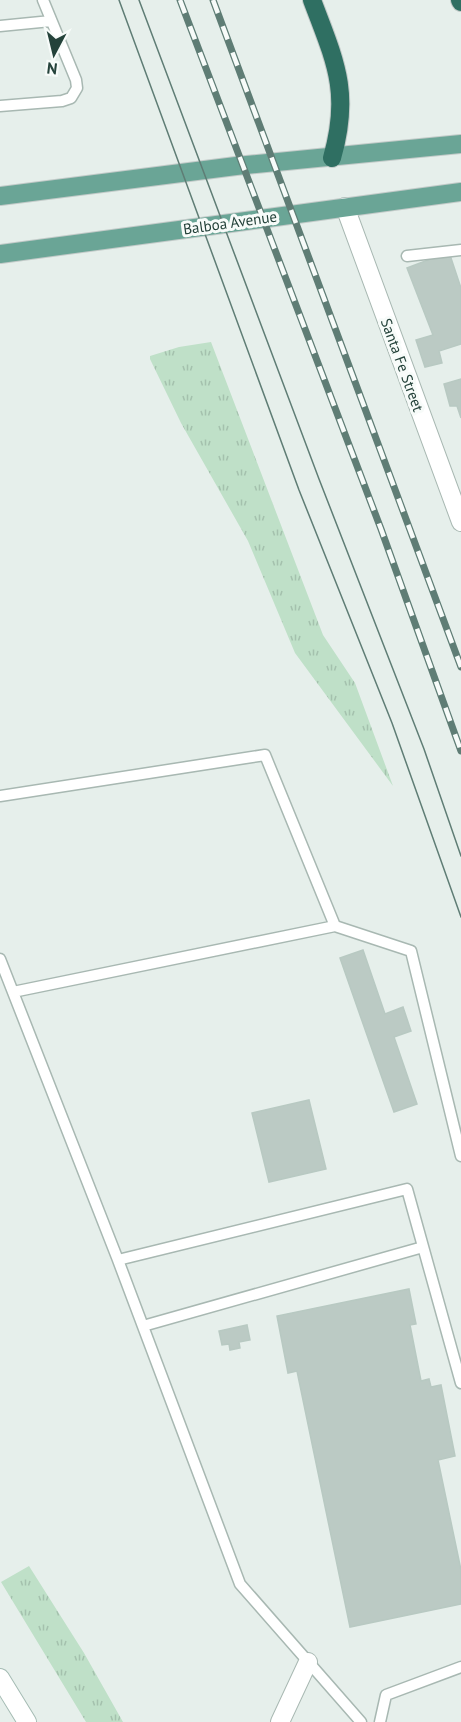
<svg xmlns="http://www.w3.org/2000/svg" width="461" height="1722" viewBox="0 0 461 1722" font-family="'PT Sans',sans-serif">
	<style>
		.grass { fill: url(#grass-tufts) }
		.building { fill: #bbcac4; stroke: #b8c9c2; stroke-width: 1.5 }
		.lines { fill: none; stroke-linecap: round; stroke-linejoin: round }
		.service-casing { stroke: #a8b8b2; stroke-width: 13 }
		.minor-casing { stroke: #a8b8b2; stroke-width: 20 }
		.secondary-casing { stroke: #a4bbb3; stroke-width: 20 }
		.primary-casing { stroke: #c2cac8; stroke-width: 20 }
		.motorway-casing { stroke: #c2cac8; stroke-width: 20 }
		.service { stroke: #fff; stroke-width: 10 }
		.minor { stroke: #fff; stroke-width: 18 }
		.secondary { stroke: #fff; stroke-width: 18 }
		.primary { stroke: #6aa596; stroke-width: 18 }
		.motorway { stroke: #2f6f62; stroke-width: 18 }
		.tram { stroke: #5f7d75; stroke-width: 1.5 }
		.rail-casing { stroke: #5f7d75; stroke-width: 7 }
		.rail { stroke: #f7fbf9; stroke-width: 4.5; stroke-dasharray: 14; stroke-linecap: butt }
		.labels { text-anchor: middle; stroke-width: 6; stroke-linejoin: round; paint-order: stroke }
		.street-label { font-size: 15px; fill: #24423a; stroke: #f7fbf9 }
	</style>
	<defs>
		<pattern id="grass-tufts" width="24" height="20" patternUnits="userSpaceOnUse" patternTransform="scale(1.5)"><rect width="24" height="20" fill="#bfe0c8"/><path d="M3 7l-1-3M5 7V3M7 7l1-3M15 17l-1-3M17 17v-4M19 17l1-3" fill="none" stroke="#a4c1ad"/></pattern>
	</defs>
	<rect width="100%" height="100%" fill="#e6efeb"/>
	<!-- grass -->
	<path class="grass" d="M211,342L323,635L355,683L393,786L295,653L248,541L181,423L150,359V356L179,347Z
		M29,1566L84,1653L123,1722H86L1,1582Z"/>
	<!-- building -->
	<path class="building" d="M449,252L461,288V344L439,351L442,363L425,367L416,340L433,335L407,268Z
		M461,379V418L457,406H450L444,384Z
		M363,950L385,1014L403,1007L411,1031L394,1037L417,1104L394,1112L340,958Z
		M309,1100L326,1169L269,1182L252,1113Z
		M409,1289L416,1324L410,1325L421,1381L429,1379L431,1387L441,1385L455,1456L438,1460L461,1570V1604L350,1627L297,1371L288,1373L277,1316Z
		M247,1325L250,1340L239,1342L240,1348L230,1350L229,1344L222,1345L219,1331Z"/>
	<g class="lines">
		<defs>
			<path id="service" d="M0,26L51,21
				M0,106L62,101L71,98L77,88L76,80L43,0
				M407,256L461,250
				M0,796L265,755L335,926L411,951L461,1156
				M0,959L118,1260
				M13,992L335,926
				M143,1326L423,1247
				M361,1722L240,1584L118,1260L407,1189L461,1383
				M380,1722L386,1695L461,1667"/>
			<path id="minor" d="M345,207L461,522
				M280,1722L308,1662"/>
			<path id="secondary" d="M0,1678L27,1722"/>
			<path id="primary" d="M0,196L236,166L461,144
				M0,254L461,192"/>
			<path id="motorway" d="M312,0C335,61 351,92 332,158
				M460,0L461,2"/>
		</defs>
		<!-- service casing -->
		<use href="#service" class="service-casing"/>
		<!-- minor casing -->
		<use href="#minor" class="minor-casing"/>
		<!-- secondary casing -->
		<use href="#secondary" class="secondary-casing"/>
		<!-- primary casing -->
		<use href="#primary" class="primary-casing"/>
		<!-- motorway casing -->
		<use href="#motorway" class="motorway-casing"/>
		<!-- service -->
		<use href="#service" class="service"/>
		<!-- minor -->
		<use href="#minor" class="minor"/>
		<!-- secondary -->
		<use href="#secondary" class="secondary"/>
		<!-- primary -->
		<use href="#primary" class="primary"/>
		<!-- motorway -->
		<use href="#motorway" class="motorway"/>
		<!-- tram -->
		<path class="tram" d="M119,0L299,490L392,723L461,917
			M139,0L319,479L424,749L461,856"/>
		<defs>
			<path id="rail" d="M180,0L381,529L461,751
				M213,0L461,667"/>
		</defs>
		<!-- rail casing -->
		<use href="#rail" class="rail-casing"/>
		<!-- rail -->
		<use href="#rail" class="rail"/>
	</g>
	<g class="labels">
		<!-- street labels -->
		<g class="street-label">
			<text transform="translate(230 223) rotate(-8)" y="5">Balboa Avenue</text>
			<text transform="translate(402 365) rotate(70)" y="5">Santa Fe Street</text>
		</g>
	</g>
	<!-- north arrow -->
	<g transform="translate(54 54) rotate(187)" stroke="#f7fbf9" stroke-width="4.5" paint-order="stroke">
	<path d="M0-4.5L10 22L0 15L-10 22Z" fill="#24423a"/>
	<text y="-9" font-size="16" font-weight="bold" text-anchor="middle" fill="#24423a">N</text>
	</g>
</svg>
